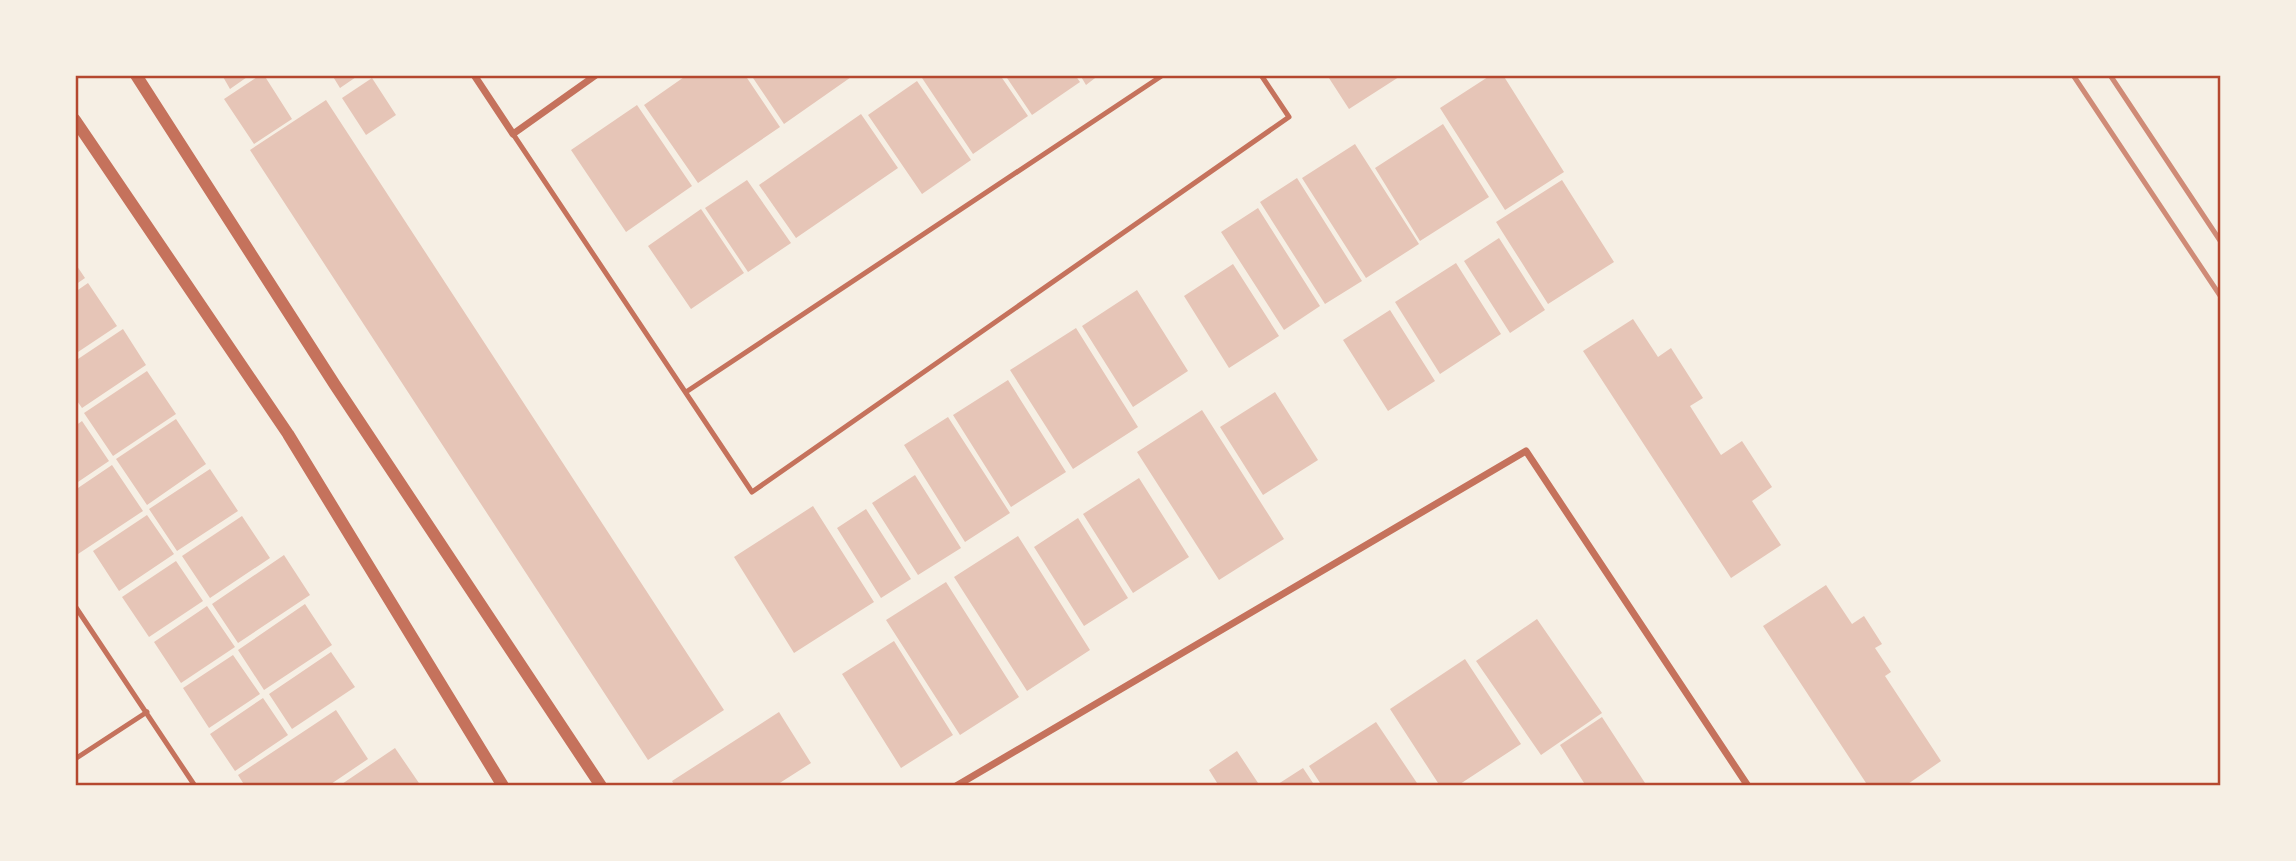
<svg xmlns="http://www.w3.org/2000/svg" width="2296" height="861" viewBox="0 0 2296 861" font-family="Literata,serif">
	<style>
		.building { fill: #e6c5b7 }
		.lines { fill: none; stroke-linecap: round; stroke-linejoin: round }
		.service { stroke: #c5725c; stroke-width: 5 }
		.minor { stroke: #c5725c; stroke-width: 7 }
		.tertiary { stroke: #c5725c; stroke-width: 12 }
		.rail { stroke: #cf8b77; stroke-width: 5 }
		.neatline { fill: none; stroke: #b5482f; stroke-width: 2.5 }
	</style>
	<rect width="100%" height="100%" fill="#f6efe4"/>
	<!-- building -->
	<path class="building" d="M222,75H250L230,89Z
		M260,75H264L292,119L254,144L224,99Z
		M332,75H359L340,88Z
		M687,75H745L780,127L698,183L644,105Z
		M751,75H854L784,124Z
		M920,75H1000L1028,116L973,154Z
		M1005,75H1075L1080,82L1032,115Z
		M1080,75H1099L1086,85Z
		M1327,75H1402L1349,109Z
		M1491,75H1503L1564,172L1505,210L1440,108Z
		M372,78L396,115L366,135L342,98Z
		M917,81L971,160L922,194L868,115Z
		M326,100L724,710L648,760L250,150Z
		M637,105L692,186L626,232L571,150Z
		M861,114L898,168L796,238L759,185Z
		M1443,124L1489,197L1420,241L1375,168Z
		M1355,144L1419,244L1366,278L1302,178Z
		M1297,178L1362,281L1325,304L1260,202Z
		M747,180L791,243L748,272L705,208Z
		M1562,180L1614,262L1548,304L1496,222Z
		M1258,208L1320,306L1284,330L1221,232Z
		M701,209L744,273L691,309L648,246Z
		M1499,238L1545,310L1510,333L1464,261Z
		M75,263L85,278L75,285Z
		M1456,263L1501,334L1440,374L1395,302Z
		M1233,264L1279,336L1229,368L1184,296Z
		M88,283L117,326L75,354V292Z
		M1137,290L1188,371L1133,407L1082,326Z
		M1390,310L1435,381L1388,411L1343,340Z
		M1633,319L1658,357L1671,348L1703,398L1690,406L1721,455L1742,441L1772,487L1752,501L1781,545L1731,578L1583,351Z
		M1076,328L1138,427L1073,469L1010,370Z
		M123,329L146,365L82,408L75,398V361Z
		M147,371L176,414L113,456L84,413Z
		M1008,380L1066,472L1011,507L953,415Z
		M1275,392L1318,460L1263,495L1220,427Z
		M1202,410L1284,539L1219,580L1137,452Z
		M948,417L1010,513L965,542L904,445Z
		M176,419L206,464L147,505L116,459Z
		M82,421L109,461L75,484V426Z
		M112,465L143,511L75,556V490Z
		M210,469L238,511L177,551L149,509Z
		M915,475L961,548L918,575L872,503Z
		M1139,478L1189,557L1133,593L1083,514Z
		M813,506L874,602L794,653L734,557Z
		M866,509L911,579L881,598L837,528Z
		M147,515L174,554L119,591L93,551Z
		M242,516L270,558L210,598L182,556Z
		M1078,518L1128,598L1084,626L1034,547Z
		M1018,536L1090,650L1027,691L954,577Z
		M284,555L310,595L238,643L212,604Z
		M176,561L203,601L149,637L122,597Z
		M946,582L1019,697L960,735L886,620Z
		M1826,585L1852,624L1864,616L1882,644L1875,648L1891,672L1885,676L1941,761L1905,786H1868L1763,626Z
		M305,604L332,645L264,690L238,650Z
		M207,606L235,647L181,683L154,642Z
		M1537,619L1602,713L1541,755L1476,661Z
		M894,641L953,735L901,768L842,674Z
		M331,652L355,687L292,729L269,694Z
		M233,655L260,694L209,728L183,688Z
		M1465,659L1521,744L1457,786H1440L1390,709Z
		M263,698L288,735L235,771L210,734Z
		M336,710L368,759L328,786H245L238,775Z
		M779,712L811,763L775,786H675L672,781Z
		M1602,717L1647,786H1586L1560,745Z
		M1376,722L1419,786H1322L1309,766Z
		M395,748L421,786H339Z
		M1237,751L1260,786H1219L1209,770Z
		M1303,768L1315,786H1275Z"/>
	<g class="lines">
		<!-- service -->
		<path class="service" d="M513,134L752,492L1289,117L1261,75
			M686,392L1163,75
			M75,606L195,786
			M75,759L147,712"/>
		<!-- minor -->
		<path class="minor" d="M474,75L513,134L596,75
			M956,786L1526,451L1748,786"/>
		<!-- tertiary -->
		<path class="tertiary" d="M136,75L335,385L601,786
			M75,120L288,434L503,786"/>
		<!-- rail -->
		<path class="rail" d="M2073,75L2221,297
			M2110,75L2221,242"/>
	</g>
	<!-- border -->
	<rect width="2296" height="861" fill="none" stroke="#f6efe4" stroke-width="154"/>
	<rect x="77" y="77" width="2142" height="707" class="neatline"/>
</svg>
